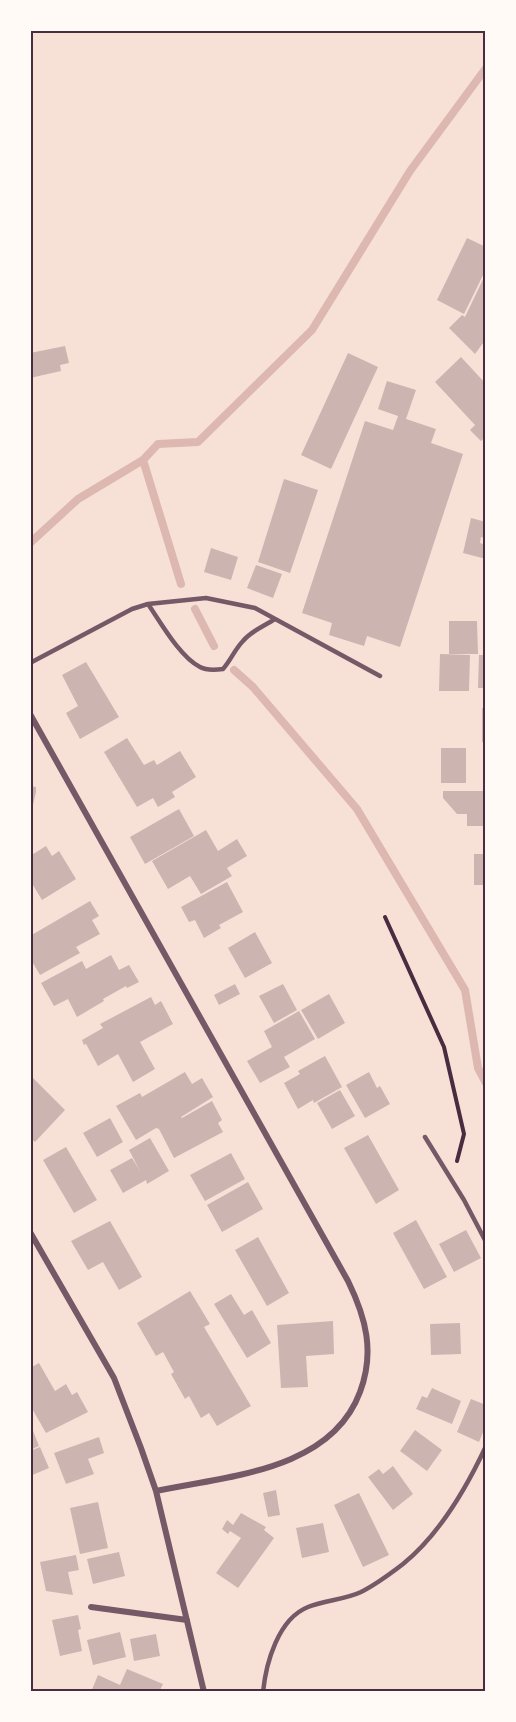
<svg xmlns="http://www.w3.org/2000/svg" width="516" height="1722" viewBox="0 0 516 1722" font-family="'Space Grotesk',sans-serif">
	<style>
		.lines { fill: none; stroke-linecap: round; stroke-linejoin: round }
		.stream { stroke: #dcb8b0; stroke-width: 8 }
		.building { fill: #ccb4b1 }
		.path { stroke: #4a2c40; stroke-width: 4 }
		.service { stroke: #755966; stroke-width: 4.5 }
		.minor { stroke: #755966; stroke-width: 6 }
		.neatline { fill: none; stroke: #4a2c40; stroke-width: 2 }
	</style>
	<rect width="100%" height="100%" fill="#f7e1d7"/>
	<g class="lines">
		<!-- stream -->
		<path class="stream" d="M30,543L78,499L143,460
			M181,584L143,460L158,444L198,442L312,330L410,171L486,68
			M195,609L214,646
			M234,670L253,687L357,809L465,990L478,1068L486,1083"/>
	</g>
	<!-- building -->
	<path class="building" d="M467,238L486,247V269L464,314L437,300Z
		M486,273V339L475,354L449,328L462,315L465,317Z
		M65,346L69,363L60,365L61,371L30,378V353Z
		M348,353L378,367L331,469L301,455Z
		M461,357L486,384V436L481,441L470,430L475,425L435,382Z
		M387,381L416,390L406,419L436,429L431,443L463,454L400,647L367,636L364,646L329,635L332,623L302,613L365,421L393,430L398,416L378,409Z
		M284,479L318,490L290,573L258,562Z
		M471,518L486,522L485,538L481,537L480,543L486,545V559L463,553Z
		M211,548L238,557L231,580L204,572Z
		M256,565L282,574L273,598L247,588Z
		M449,621H477L478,654H449Z
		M440,654L470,655L469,691H439Z
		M479,655H486V688H478Z
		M86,662L119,717L80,739L66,713L78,706L62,675Z
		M482,708H486V742H482Z
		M127,738L144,765L154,760L157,765L180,751L196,777L172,792L175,797L158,807L153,798L137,807L104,752Z
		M441,748H466V783H441Z
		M30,786L36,787V792L31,813Z
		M443,791H486L485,826H467V814H457L443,798Z
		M179,809L194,836L145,864L130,837Z
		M206,830L218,851L237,839L247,856L227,868L232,876L201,894L190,876L168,889L152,861Z
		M46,846L52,856L59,851L76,879L42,900L30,880V856Z
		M474,854H486V885H474Z
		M227,882L243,912L219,925L221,928L204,938L195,920L189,922L181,907Z
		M90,901L99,916L92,920L100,934L76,947L80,953L40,975L30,958V936Z
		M255,932L272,963L245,978L228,948Z
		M111,955L119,970L129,965L139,982L127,988L126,986L103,999L104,1001L77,1017L68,999L54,1006L41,983L82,961L86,969Z
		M235,984L240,994L219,1005L214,995Z
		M283,984L297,1010L274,1023L259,996Z
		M329,994L345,1023L318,1039L301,1010Z
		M151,997L155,1005L161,1001L173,1024L140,1042L155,1069L133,1082L118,1054L98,1066L86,1044L84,1045L82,1040L103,1028L100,1024Z
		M299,1011L315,1039L284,1057L290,1067L260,1083L247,1061L272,1047L264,1031Z
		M325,1056L342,1087L314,1103L313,1100L298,1109L284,1083L300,1074L298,1071Z
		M185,1072L192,1084L202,1078L213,1097L181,1117L182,1118L212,1101L222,1120L218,1123L223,1132L174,1158L159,1129L156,1128L136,1140L116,1106L140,1093L142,1097Z
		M369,1072L377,1088L380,1086L390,1104L365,1118L346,1085Z
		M30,1075L65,1110L35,1142L30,1137Z
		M340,1090L355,1116L332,1129L317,1103Z
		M110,1118L123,1142L97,1157L83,1133Z
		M368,1135L399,1190L376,1204L344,1148Z
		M150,1138L169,1171L147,1184L146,1180L123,1193L110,1170L132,1158L140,1171L129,1150Z
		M66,1147L97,1200L74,1213L43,1160Z
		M231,1153L245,1179L205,1201L190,1175Z
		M248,1182L263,1209L222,1232L207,1205Z
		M416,1220L447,1277L424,1289L393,1233Z
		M110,1221L142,1277L119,1290L103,1262L88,1270L71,1241Z
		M466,1230L481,1258L454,1272L439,1244Z
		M258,1237L289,1293L267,1306L235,1250Z
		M190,1291L210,1324L204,1327L251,1406L217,1426L209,1413L201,1418L189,1396L185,1399L171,1374L174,1372L163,1352L156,1356L137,1323Z
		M231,1294L244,1315L252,1310L271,1343L247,1358L214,1304Z
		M333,1321L334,1354L306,1356L308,1387L281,1388L277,1325Z
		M460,1323L461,1354L431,1355L430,1324Z
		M39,1363L55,1391L66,1384L72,1395L77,1392L88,1412L46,1433L30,1405V1368Z
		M432,1388L461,1401L452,1424L416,1409L422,1396L427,1398Z
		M471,1399L486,1405V1425L479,1442L457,1432Z
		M30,1423L39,1446L30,1450Z
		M415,1430L442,1450L427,1471L400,1451Z
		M99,1437L104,1453L88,1459L94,1474L66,1484L54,1453Z
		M40,1447L49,1468L30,1476V1451Z
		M393,1466L413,1494L393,1510L368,1477L379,1469L383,1474Z
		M276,1490L280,1515L268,1517L263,1493Z
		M359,1493L389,1555L363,1567L334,1505Z
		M98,1502L108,1548L80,1554L70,1508Z
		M241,1513L266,1527L264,1530L274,1538L238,1588L216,1573L241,1538L230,1531L228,1534L222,1529L227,1520L233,1525Z
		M323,1523L329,1552L302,1558L296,1528Z
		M119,1552L125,1576L93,1584L87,1559Z
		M76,1555L79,1570L68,1572L73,1595L46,1591L40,1562Z
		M78,1615L81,1629L78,1630L82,1651L60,1656L52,1620Z
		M120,1632L126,1657L93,1665L87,1640Z
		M156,1634L160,1656L134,1661L130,1639Z
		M127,1669L163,1684L159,1692H91L98,1675L120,1685Z"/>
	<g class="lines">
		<!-- path -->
		<path class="path" d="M385,917L444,1047L464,1134L457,1161"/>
		<!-- service -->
		<path class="service" d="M148,604C161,623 180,657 200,667C207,671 216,670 223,669C231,660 235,649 243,641C251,631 264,626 275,619
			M30,663L132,609L148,604L206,598L255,608L380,676
			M425,1137L464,1200L486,1242
			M263,1692C266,1663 278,1619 308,1607C325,1600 344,1600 361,1592C375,1585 390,1574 403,1564C440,1534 466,1489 486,1446"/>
		<!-- minor -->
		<path class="minor" d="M30,714L348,1281C366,1318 375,1352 360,1392C331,1471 227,1476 156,1491
			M30,1232L114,1378L141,1448L156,1491L204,1692
			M91,1607L187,1620"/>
	</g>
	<!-- border -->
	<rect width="516" height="1722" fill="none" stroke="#fffaf5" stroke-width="63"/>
	<rect x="32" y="32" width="452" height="1658" class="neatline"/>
</svg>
